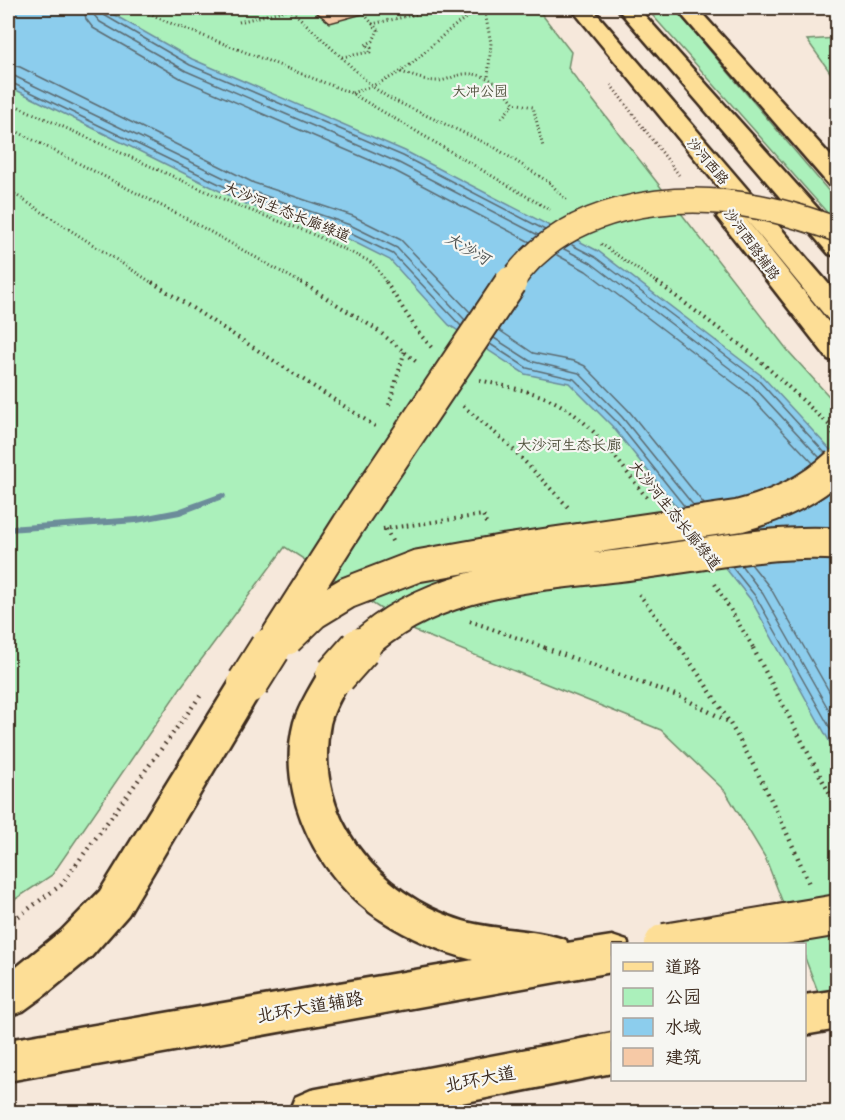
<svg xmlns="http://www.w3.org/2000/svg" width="845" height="1120" viewBox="0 0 845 1120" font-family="Pangolin,'LXGW WenKai TC',sans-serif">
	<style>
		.green { fill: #abf0bb; stroke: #738d6c; stroke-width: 1.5 }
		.water { fill: #8ccded; stroke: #6c8c9a; stroke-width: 1.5 }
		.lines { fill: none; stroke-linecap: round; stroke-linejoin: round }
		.shore { stroke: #5b6b71; stroke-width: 1.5 }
		.stream { fill: #6c8c9a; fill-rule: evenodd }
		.building { fill: #f6c9a6; stroke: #3b2a1e; stroke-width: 1.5 }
		.major-casing { stroke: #3b2a1e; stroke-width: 5 }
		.highway-casing { stroke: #3b2a1e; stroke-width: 5 }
		.path-far2 { stroke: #3b2a1e; stroke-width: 3; stroke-dasharray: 1 3; stroke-linecap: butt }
		.path-far1 { stroke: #3b2a1e; stroke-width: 4; stroke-dasharray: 1.5 4.5; stroke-linecap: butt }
		.path { stroke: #3b2a1e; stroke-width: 4.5; stroke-dasharray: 1.5 5; stroke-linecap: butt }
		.major { fill: #fdde96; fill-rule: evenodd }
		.highway { fill: #fdde96; fill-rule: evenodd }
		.major-bridge-far2-casing { stroke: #3b2a1e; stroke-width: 27; stroke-linecap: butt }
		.major-bridge-far1-casing { stroke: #3b2a1e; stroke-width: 35; stroke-linecap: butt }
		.major-bridge-casing { stroke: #3b2a1e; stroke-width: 44; stroke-linecap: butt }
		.path-bridge { stroke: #3b2a1e; stroke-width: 4; stroke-dasharray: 1.5 4.5; stroke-linecap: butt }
		.major-bridge-far2 { stroke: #fdde96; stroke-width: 24 }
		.major-bridge-far1 { stroke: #fdde96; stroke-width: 31 }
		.major-bridge { stroke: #fdde96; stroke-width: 40 }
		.labels { text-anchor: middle; stroke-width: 4.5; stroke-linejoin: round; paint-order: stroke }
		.far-park-label { font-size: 14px; fill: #51523d; stroke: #f6f6f2 }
		.far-street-label { font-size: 14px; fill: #3b2a1e; stroke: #f6f6f2 }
		.street-label { font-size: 15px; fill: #3b2a1e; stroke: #f6f6f2 }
		.park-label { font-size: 15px; fill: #51523d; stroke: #f6f6f2 }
		.water-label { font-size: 16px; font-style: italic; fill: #4f5352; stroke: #f6f6f2 }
		.near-street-label { font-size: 18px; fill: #3b2a1e; stroke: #f6f6f2 }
	</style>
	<rect width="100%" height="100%" fill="#f6e8db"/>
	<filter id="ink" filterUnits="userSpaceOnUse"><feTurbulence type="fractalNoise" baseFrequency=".0167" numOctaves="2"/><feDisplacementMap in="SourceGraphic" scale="12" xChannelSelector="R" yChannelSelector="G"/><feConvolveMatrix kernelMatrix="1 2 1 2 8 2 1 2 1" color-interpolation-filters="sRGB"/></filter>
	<g filter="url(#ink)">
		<!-- green -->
		<path class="green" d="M8,8H537L571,52L568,68L789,352L837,405V1041L805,958L804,944H799L765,857L725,791L661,730L415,631L285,547L181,687L52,875L8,904Z
			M646,8H674L837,201V220L831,217Z
			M837,38V74L832,75L807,40Z"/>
		<!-- water -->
		<path class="water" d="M8,8H102L192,59L405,151L598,251L762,376L837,457V755L751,600L612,426L569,383L525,374L449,325L390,260L344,237L246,204L12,88L8,85Z"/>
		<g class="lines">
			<!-- shore -->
			<path class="shore" d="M84,8L86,19L93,28L182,79L395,171L530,242
				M93,8L94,15L100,22L186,71L399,163L538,235
				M100,8L104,15L190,65L403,156L545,230
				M8,64L20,67L254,183L353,216L401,240L470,312
				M8,73L251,191L350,225L397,248L465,320
				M8,81L248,198L347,232L393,254L461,326
				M572,245L595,257L758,380L825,453
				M564,249L591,263L753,386L820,458
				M557,255L586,271L747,393L813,463
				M499,330L533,353L574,361L585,366L629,411L704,504
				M494,338L530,361L579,373L622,417L694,506
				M490,344L527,368L574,379L617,422L685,507
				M751,564L771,589L838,707
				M741,565L763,594L838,726
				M732,567L756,597L838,742"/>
			<!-- stream -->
			<path class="stream" d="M222,493L225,494L226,496L225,498L180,515L137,523L8,532V526L137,517L178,509Z"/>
		</g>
		<!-- building -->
		<path class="building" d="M333,8H385L330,23L316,12Z"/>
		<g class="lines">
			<defs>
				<path id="major" d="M571,8H592L838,295V321L828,319L740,212L838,334V362L828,359L717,217L721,212L730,209L739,212Z
					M617,8H638L838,231V256L829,254Z
					M676,8H697L838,164V187L829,185Z
					M336,662L349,665L354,675C345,691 334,707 330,724C312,816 378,894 463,921C496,931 533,928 566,940L567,943L612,936L627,941L628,944H612V972L8,1081V1040L473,960C441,952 409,938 381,920C319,879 275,796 294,722C300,702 313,683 323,665Z
					M248,669L261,673L266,683L128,915L91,957L45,995L23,1011L8,1016V974L61,931L100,891L235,673Z"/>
				<path id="highway" d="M838,990V1029L804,1035V995Z
					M612,1033V1073L416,1112H289L295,1097L311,1090Z"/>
			</defs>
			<!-- major casing -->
			<use href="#major" class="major-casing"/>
			<!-- highway casing -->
			<use href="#highway" class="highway-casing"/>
			<!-- path-far2 -->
			<path class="path-far2" d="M138,8L165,21L351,93L550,210
				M289,8L373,87L389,98L494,147L550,183L568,202
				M465,8L470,13
				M484,8L491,43L488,78
				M239,22L289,9
				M372,24L417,14L414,8
				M342,57L370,52L371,48L365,45L373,41L378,30L365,15
				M401,72C413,76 425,81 437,81C447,81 455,75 464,74C486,72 502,86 514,103L533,107L543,147
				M611,85L679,175
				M352,93C373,86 394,78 411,64C436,43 456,19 487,8
				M8,102L241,207L308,232L369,261L376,267L387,284
				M502,118L514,103
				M8,127L191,221L303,284
				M8,190L154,284
				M601,244L659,284"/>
			<!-- path-far1 -->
			<path class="path-far1" d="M152,282L378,428
				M301,282L376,329L419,364
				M386,282L418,332L432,348
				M657,282L755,356L838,433
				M830,375L838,409
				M480,380C505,387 532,390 555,402C594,422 620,465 647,498
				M389,405L405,350
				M463,406L508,444L570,509
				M383,529L483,515L486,523
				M386,529L393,543
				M715,584L754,649
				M639,594L681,649
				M470,621L549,649"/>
			<!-- path -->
			<path class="path" d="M545,648L681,697L731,723
				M680,648C735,723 773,798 809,884
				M753,648L838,810
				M8,924L61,885L201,695"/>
			<!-- major -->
			<use href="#major" class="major"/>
			<!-- highway -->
			<use href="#highway" class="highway"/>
			<defs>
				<path id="major-bridge-far2" d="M510,284C563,205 671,190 759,207C786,212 812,221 838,230"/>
				<path id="major-bridge-far1" d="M287,639L314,613L347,593L417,566L506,550L739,516C777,506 809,491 838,464
					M269,649L348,525L511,282
					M359,649C436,574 548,576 648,562C712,553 773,540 838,544"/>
				<path id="major-bridge" d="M336,675L360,648
					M248,683L270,648
					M665,944L838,915"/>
			</defs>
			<!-- major-bridge-far2 casing -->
			<use href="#major-bridge-far2" class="major-bridge-far2-casing"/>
			<!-- major-bridge-far1 casing -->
			<use href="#major-bridge-far1" class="major-bridge-far1-casing"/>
			<!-- major-bridge casing -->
			<use href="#major-bridge" class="major-bridge-casing"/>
			<!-- path-bridge -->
			<path class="path-bridge" d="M833,435L838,419"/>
			<!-- major-bridge-far2 -->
			<use href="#major-bridge-far2" class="major-bridge-far2"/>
			<!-- major-bridge-far1 -->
			<use href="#major-bridge-far1" class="major-bridge-far1"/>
			<!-- major-bridge -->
			<use href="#major-bridge" class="major-bridge"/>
		</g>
	</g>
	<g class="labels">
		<!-- far-park labels -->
		<g class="far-park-label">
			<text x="480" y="96">大冲公园</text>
		</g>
		<!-- far-street labels -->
		<g class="far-street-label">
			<text transform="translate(708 161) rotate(50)" y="5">沙河西路</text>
			<text transform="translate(752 244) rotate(54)" y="5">沙河西路辅路</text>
		</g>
		<!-- street labels -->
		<g class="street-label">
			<text transform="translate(287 212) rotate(22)" y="5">大沙河生态长廊绿道</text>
			<text transform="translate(675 515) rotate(51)" y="5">大沙河生态长廊绿道</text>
		</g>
		<!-- park labels -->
		<g class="park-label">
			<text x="569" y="450">大沙河生态长廊</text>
		</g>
		<!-- water labels -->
		<g class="water-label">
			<text transform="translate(468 248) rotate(30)" y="6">大沙河</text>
		</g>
		<!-- near-street labels -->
		<g class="near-street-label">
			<text transform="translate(310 1007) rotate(-10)" y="6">北环大道辅路</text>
			<text transform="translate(480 1079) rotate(-11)" y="6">北环大道</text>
		</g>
	</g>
	<!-- margin -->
	<rect width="845" height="1120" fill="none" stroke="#f6f6f2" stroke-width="30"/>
	<rect x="15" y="15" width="815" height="1090" fill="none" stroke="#3b2a1e" stroke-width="2" filter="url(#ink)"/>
	<!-- legend -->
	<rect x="611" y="943" width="195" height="138" fill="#f6f6f2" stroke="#aba49d" stroke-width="1.5"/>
	<rect x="623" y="962" width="30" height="9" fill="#fdde96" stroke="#aba49d" stroke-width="1.5"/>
	<text x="665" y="973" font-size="18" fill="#3b2a1e">道路</text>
	<rect x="623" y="988" width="30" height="18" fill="#abf0bb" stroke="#aba49d" stroke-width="1.5"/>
	<text x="665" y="1003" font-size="18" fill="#3b2a1e">公园</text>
	<rect x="623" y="1018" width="30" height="18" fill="#8ccded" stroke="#aba49d" stroke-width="1.5"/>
	<text x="665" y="1033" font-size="18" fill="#3b2a1e">水域</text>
	<rect x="623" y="1048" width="30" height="18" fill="#f6c9a6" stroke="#aba49d" stroke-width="1.5"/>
	<text x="665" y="1063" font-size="18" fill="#3b2a1e">建筑</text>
</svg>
